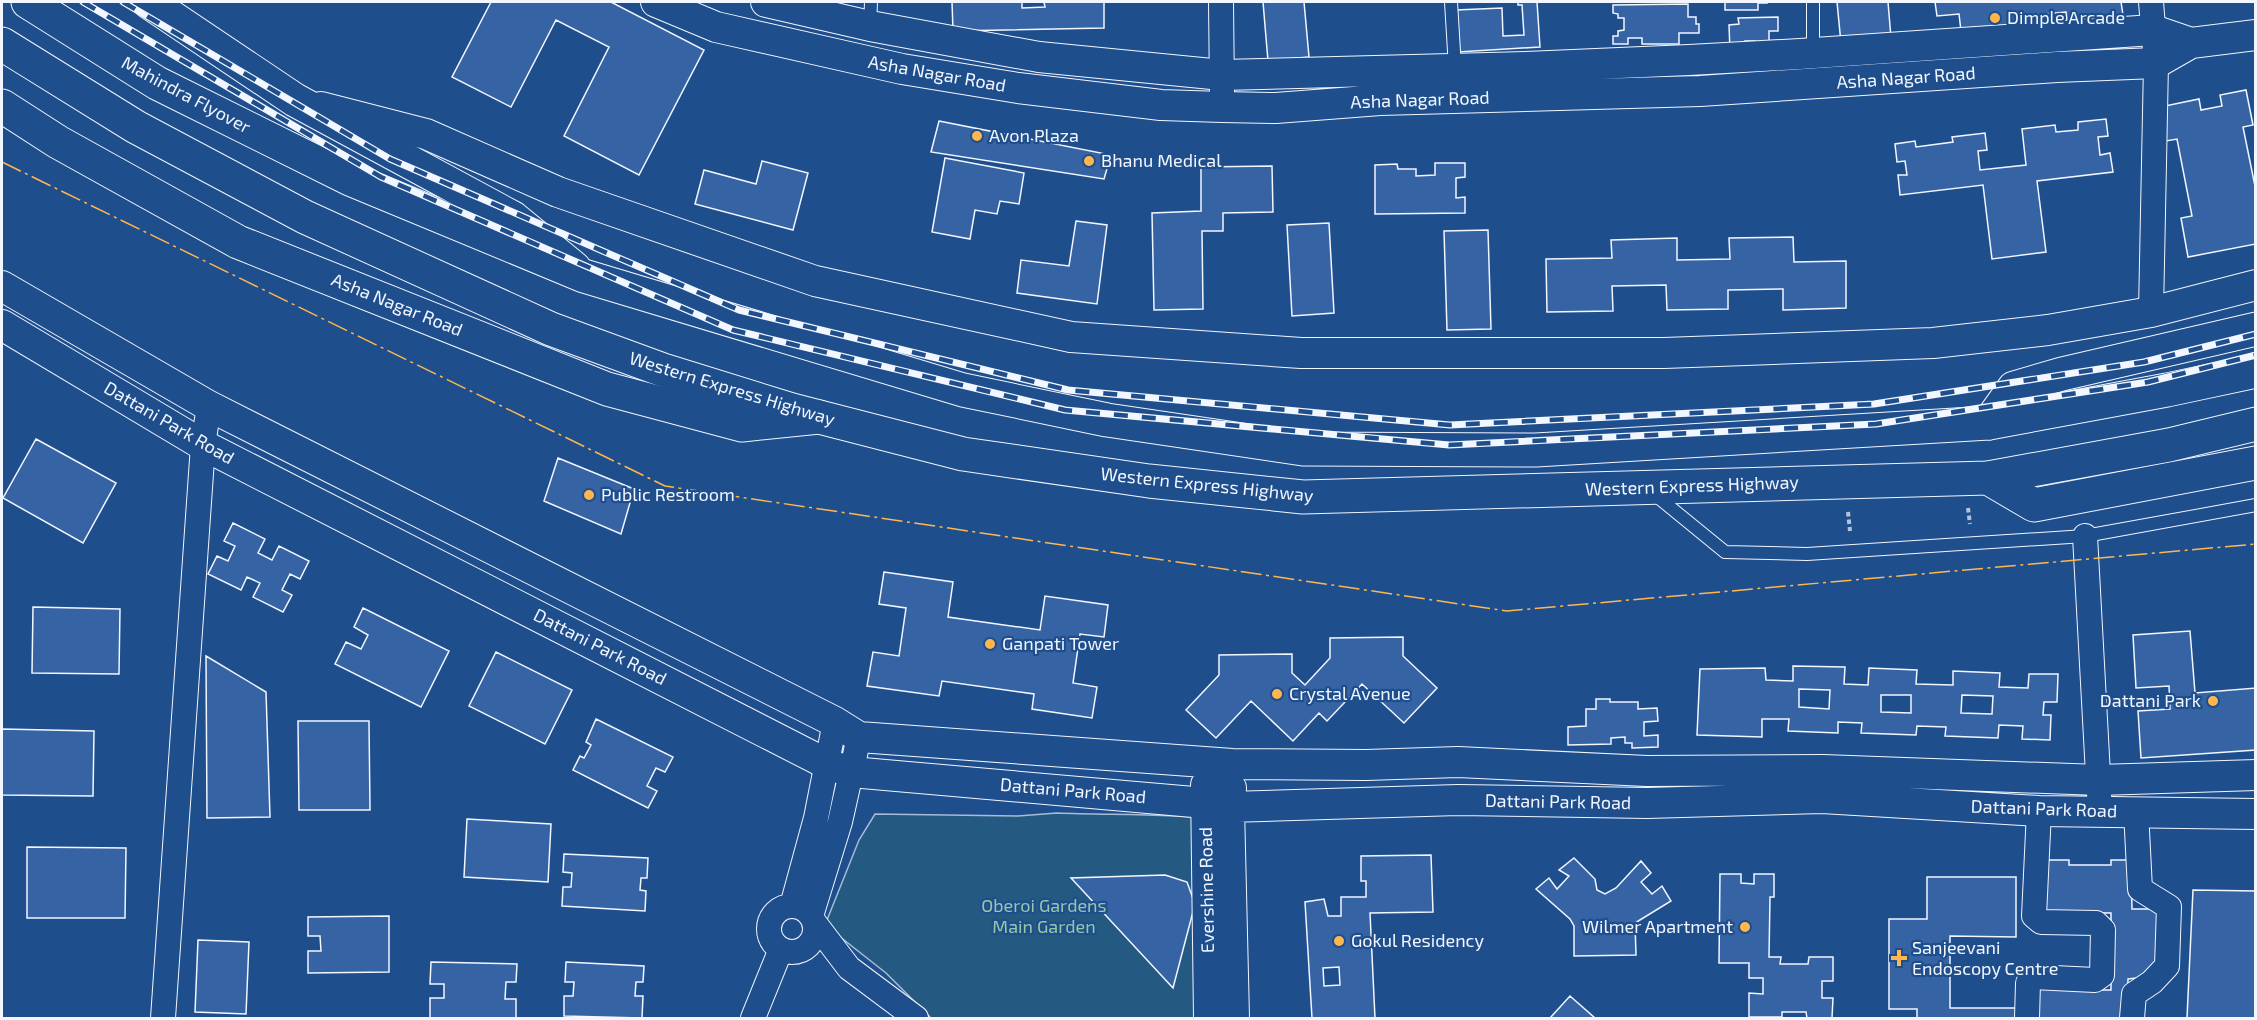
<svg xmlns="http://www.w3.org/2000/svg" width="2257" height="1020" viewBox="0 0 2257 1020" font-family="'Exo 2',sans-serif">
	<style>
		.green { fill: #245a82; stroke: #a8bbd7; stroke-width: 1.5 }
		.building { fill: #3563a3; stroke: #f2f6ff; stroke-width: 1.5; fill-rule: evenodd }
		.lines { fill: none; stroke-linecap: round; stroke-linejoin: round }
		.service-casing { stroke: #f2f6ff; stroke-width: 14 }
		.minor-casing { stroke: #f2f6ff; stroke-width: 26 }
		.tertiary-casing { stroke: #f2f6ff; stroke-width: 32 }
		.secondary-casing { stroke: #f2f6ff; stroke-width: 35 }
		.trunk-casing { stroke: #f2f6ff; stroke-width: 35 }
		.path { stroke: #b3c4dc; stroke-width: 4; stroke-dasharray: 4.5 3; stroke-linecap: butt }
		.service { stroke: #1f4e8c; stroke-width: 12 }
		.minor { stroke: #1f4e8c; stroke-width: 24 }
		.tertiary { stroke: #1f4e8c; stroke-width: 30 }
		.secondary { stroke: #1f4e8c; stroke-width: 33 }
		.trunk { stroke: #1f4e8c; stroke-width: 33 }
		.rail-casing { stroke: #f2f6ff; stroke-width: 7 }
		.rail { stroke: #1f4e8c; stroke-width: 4.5; stroke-dasharray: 14; stroke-linecap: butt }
		.power { stroke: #ffb74d; stroke-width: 1.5; stroke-dasharray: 21 4.5 3 4.5; stroke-linecap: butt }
		.poi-dot { fill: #ffb74d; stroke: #1f4e8c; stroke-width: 2 }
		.labels { text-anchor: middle; stroke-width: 4.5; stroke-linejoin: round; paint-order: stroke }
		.poi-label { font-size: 18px; fill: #f2f6ff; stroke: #1f4e8c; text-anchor: start }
		.street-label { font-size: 18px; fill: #f2f6ff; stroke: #1f4e8c }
		.park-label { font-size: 18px; fill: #97c8a6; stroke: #1f4e8c }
	</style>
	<rect width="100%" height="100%" fill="#1f4e8c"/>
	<!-- green -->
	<path class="green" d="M1057,813C1112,815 1167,814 1222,819L1229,1018H931L886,973L825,925L859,840L875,814L1018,816Z"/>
	<!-- building -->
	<path class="building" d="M491,2H611L704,50L639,175L564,136L609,47L556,20L511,107L452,77Z
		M952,2H1022V8L1045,7L1044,2H1104V28L953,31Z
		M1263,2H1304L1309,57L1268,61Z
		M1518,2H1537L1540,47L1458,52L1456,10L1502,8L1503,36L1524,35L1522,5H1518Z
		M1725,2H1767V3H1758V10H1725Z
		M1837,2H1897H1888L1891,38L1841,43Z
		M1935,2H2121L2123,15L2067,21L2066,12L2031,15L2032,24L1961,31L1959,14L1937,16Z
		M1688,4V17H1696V24H1699V33H1679V44H1642V38H1628V44H1613V36H1618V31L1624,30V18H1618V14L1613,13V5Z
		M1778,17V31H1769V50L1755,48V41H1745V48L1730,51L1729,25L1739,24L1738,18Z
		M2246,90L2253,125L2243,127L2256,191V244L2188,257L2181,218L2192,216L2177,139L2166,141L2160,107L2199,99L2201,110L2222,106L2220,95Z
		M2106,119L2108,136L2098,137L2100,155L2110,153L2113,172L2037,181L2046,252L1992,259L1983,185L1900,195L1898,175H1907L1905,161L1897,162L1895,144L1915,141L1916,147L1953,142L1952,137L1985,133L1987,150L1978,151L1980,170L2026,165L2022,129L2055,125L2056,132L2078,130V122Z
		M939,121L1111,155L1104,179L931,152Z
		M945,158L1024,173L1019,204L1000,201L997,214L975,210L970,239L932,232Z
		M762,161L808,173L793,230L695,204L704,170L756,184Z
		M1435,163H1465V177L1456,178V198L1465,197V213L1375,214V165L1397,164L1398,169H1416V176L1435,175Z
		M1272,166L1273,212L1223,213V231H1202L1203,309L1154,310L1152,213L1201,211V167Z
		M1076,221L1107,225L1097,304L1017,293L1021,260L1069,266Z
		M1329,223L1334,313L1292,316L1287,225Z
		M1488,230L1491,329L1447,330L1444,231Z
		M1793,237L1794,262L1846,261V308L1783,310V289L1728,290V309L1667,310L1666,285L1612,286L1613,311L1547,312L1546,259L1612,258L1611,240L1677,238V260L1730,259L1729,238Z
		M36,439L116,483L83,543L3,498Z
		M558,458L634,489L621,534L544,501Z
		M233,523L265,539L258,553L272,560L279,546L309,561L300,579L290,574L282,590L292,595L283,612L253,597L260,583L247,577L241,590L208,574L217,556L228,561L235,546L224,541Z
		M884,572L953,582L948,617L1040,630L1045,596L1108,605L1104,637L1080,634L1073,683L1097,687L1092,718L1032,709L1034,694L942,681L939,696L867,686L873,652L899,656L906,608L879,604Z
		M33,607L120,609L119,674L32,673Z
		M363,608L449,651L421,707L335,664L346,642L361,649L368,635L354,627Z
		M2190,631L2195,693L2256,688V750L2141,758L2138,711L2170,709L2169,686L2136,688L2133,635Z
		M1403,637V656L1437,688L1404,723L1362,684L1327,721L1319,713L1293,741L1251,701L1216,738L1186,710L1219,675V655L1292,654V673L1305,685L1330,658V638Z
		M496,652L572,690L545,744L469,706Z
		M206,656L266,692L270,817L207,818Z
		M1793,666L1845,667L1844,684L1868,685L1869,668L1917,670L1916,684L1953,685V671L2000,673L1999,687L2028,688L2029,674H2058L2057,702H2044L2043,715H2051L2050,740L2022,739L2023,726L1999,725L1998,738L1945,736L1946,727L1917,726L1916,735L1861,733L1862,723L1838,722V733L1788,731L1789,719H1762V737L1697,735L1700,669L1765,668L1766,680L1793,681ZM1799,689L1830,690L1829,709L1799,707ZM1881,695H1911V713L1881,712ZM1962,695L1993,696L1992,714L1961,713Z
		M1596,699H1610V702H1638V709L1657,708L1658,721L1644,722V736L1658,735V747L1632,748V743H1625V737L1611,738V744L1568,745V727L1586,726V709H1596Z
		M596,719L673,757L665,772L656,768L647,786L657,791L648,808L573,770L580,756L584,758L591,745L586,742Z
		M298,721H369L370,810H299Z
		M2,729L94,731L93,796L2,795Z
		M467,819L551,824L548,882L464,877Z
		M27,847L126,848L125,918H27Z
		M564,854L648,858L647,878H641L640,890L646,891L645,911L562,906L563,887H571L572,873L563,872Z
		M1431,855L1433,912L1370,913L1375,1018H1312L1305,902L1324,899L1328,916H1341V897H1366V881H1361V856ZM1339,967L1340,985L1324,986L1323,968Z
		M1574,858L1595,879L1597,890L1605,894L1616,888L1641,861L1651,873L1641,882L1652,894L1662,886L1671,901L1635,923L1636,955L1574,956V926L1570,919L1536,889L1549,878L1557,889L1569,876L1559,870Z
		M2041,860H2069V865H2111V860H2131L2132,909H2166L2157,967L2147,977L2128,979L2127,1018H2037L2036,985L2059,990H2111V913L2041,912Z
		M1720,874H1741V883L1754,884V874H1774V897H1770L1769,957H1781L1780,964H1808L1809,957H1833V981H1822V998H1833L1832,1018H1807L1806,1012H1782V1017H1749V993L1763,994V978H1749V963H1719Z
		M1165,875L1187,882L1195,904L1173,988L1071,878Z
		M1927,877H2016V937L1950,936V1008H2016V1018H1917V1009H1889V919H1927Z
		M2193,890L2256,891V1018H2187Z
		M389,916V972L308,973V951H321L320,936H308V917Z
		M198,940L249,942L246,1014L195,1012Z
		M431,962L517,964L516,982H506L505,999H516V1018H430V998H444V984H430Z
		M566,962L644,966L643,982H636L635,996H643L642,1018L564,1016V996H573L574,982H565Z
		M1570,996L1595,1018H1550Z"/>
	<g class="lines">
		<defs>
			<path id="service" d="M1451,2L1455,68
				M870,26L871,2
				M1813,53V2
				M1654,494L1725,552L1807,554L2085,536L2256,505"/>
			<path id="minor" d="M1221,2L1222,93
				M2151,2L2156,63L2151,312
				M2085,536L2100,811
				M792,906L816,818L835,722
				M769 929a23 23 0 1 1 46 0a23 23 0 1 1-46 0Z
				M811,916L840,822L859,737
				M814,922L849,968L916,1018
				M163,1018L203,445L209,406
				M753,1018L781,949
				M2027,1018L2028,983L2033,977L2095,980L2102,975L2103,930L2096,923L2041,922L2034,916L2039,811
				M2132,1018L2134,994L2152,982L2167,966L2169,907L2140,889L2136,811"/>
			<path id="tertiary" d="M656,2L716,27L902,69L1018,88L1161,105L1222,107L1276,108L1380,100L1700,91L2057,67L2156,63L2191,43L2256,35
				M766,2L870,26L1039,57L1222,75L1526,67L1689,60L1800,54L2153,30L2191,43
				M321,107L426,134L558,192L815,281L1071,337L1301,353H1664L1933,343L2048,330L2151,312L2256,285
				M2,286L209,406L835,722L859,737L1232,764L1366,765L1458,762L1647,771L1823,770L2099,780L2256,775
				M2,325L203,445L827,764L851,772L1205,803L1229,807L1458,800L1647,803L1822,798L2039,811L2256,814
				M1206,785L1209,1018
				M1231,788L1229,807L1234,1018"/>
			<path id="secondary" d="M149,2L295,100L513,218L574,268
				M2,106L58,142L238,242L607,389L742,425L819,417
				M1989,423L2014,388L2062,374L2256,329
				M1988,478L2034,505L2256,463"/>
			<path id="trunk" d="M28,2L157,83L350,179L584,276L963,390L1107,420L1303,449L1536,450L1989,423L2167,390L2256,371
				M2,44L136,127L305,217L551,329L663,370L792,410L963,454L1149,481L1303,497L1988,478L2169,445L2256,424"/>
		</defs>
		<!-- service casing -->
		<use href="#service" class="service-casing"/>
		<!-- minor casing -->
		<use href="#minor" class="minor-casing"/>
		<!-- tertiary casing -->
		<use href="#tertiary" class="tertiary-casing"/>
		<!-- secondary casing -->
		<use href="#secondary" class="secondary-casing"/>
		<!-- trunk casing -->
		<use href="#trunk" class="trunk-casing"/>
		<!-- path -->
		<path class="path" d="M1968,508L1970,524
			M1848,512L1850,531"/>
		<!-- service -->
		<use href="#service" class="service"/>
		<!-- minor -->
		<use href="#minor" class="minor"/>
		<!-- tertiary -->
		<use href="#tertiary" class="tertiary"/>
		<!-- secondary -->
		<use href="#secondary" class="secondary"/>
		<!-- trunk -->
		<use href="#trunk" class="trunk"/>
		<defs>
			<path id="rail" d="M83,2L381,177L733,330L1065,410L1449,445L1876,424L2148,382L2256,355
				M123,2L390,159L739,310L1068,390L1450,425L1874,404L2144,362L2256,334"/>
		</defs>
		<!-- rail casing -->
		<use href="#rail" class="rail-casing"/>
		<!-- rail -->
		<use href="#rail" class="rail"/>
		<!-- power -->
		<path class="power" d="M2,162L665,486L1507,611L2256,544"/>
	</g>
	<!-- markers -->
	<g class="poi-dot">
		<circle cx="1995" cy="18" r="6"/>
		<circle cx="977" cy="136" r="6"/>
		<circle cx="1089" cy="161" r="6"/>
		<circle cx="589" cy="495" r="6"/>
		<circle cx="990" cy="644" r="6"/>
		<circle cx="1277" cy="694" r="6"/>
		<circle cx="2213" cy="701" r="6"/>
		<circle cx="1745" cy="927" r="6"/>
		<circle cx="1339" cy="941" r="6"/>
		<path d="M1896 949h6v6h6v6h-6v6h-6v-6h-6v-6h6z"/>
	</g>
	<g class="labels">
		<!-- poi labels -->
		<g class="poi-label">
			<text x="2007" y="24">Dimple Arcade</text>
			<text x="989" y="142">Avon Plaza</text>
			<text x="1101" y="167">Bhanu Medical</text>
			<text x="601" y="501">Public Restroom</text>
			<text x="1002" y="650">Ganpati Tower</text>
			<text x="1289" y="700">Crystal Avenue</text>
			<text x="2201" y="707" text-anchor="end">Dattani Park</text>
			<text x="1733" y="933" text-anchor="end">Wilmer Apartment</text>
			<text x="1351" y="947">Gokul Residency</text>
			<text x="1912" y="954">Sanjeevani<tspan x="1912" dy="21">Endoscopy Centre</tspan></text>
		</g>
		<!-- street labels -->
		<g class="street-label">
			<text transform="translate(937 74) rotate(10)" y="6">Asha Nagar Road</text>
			<text transform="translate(1906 78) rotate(-4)" y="6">Asha Nagar Road</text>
			<text transform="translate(186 95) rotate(28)" y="6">Mahindra Flyover</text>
			<text transform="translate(1420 100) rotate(-2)" y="6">Asha Nagar Road</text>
			<text transform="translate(397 305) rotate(22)" y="6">Asha Nagar Road</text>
			<text transform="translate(732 389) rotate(17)" y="6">Western Express Highway</text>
			<text transform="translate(169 423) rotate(30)" y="6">Dattani Park Road</text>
			<text transform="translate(1207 485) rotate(6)" y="6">Western Express Highway</text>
			<text transform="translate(1692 486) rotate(-2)" y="6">Western Express Highway</text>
			<text transform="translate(600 647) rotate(27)" y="6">Dattani Park Road</text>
			<text transform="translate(1073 791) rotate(5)" y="6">Dattani Park Road</text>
			<text transform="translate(1558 802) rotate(1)" y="6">Dattani Park Road</text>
			<text transform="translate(2044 809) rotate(2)" y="6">Dattani Park Road</text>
			<text transform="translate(1207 890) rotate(-91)" y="6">Evershine Road</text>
		</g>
		<!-- park labels -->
		<g class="park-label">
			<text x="1044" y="912">Oberoi Gardens<tspan x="1044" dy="21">Main Garden</tspan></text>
		</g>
	</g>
	<!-- border -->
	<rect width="2257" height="1020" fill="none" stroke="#f2f6ff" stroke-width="6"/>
</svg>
